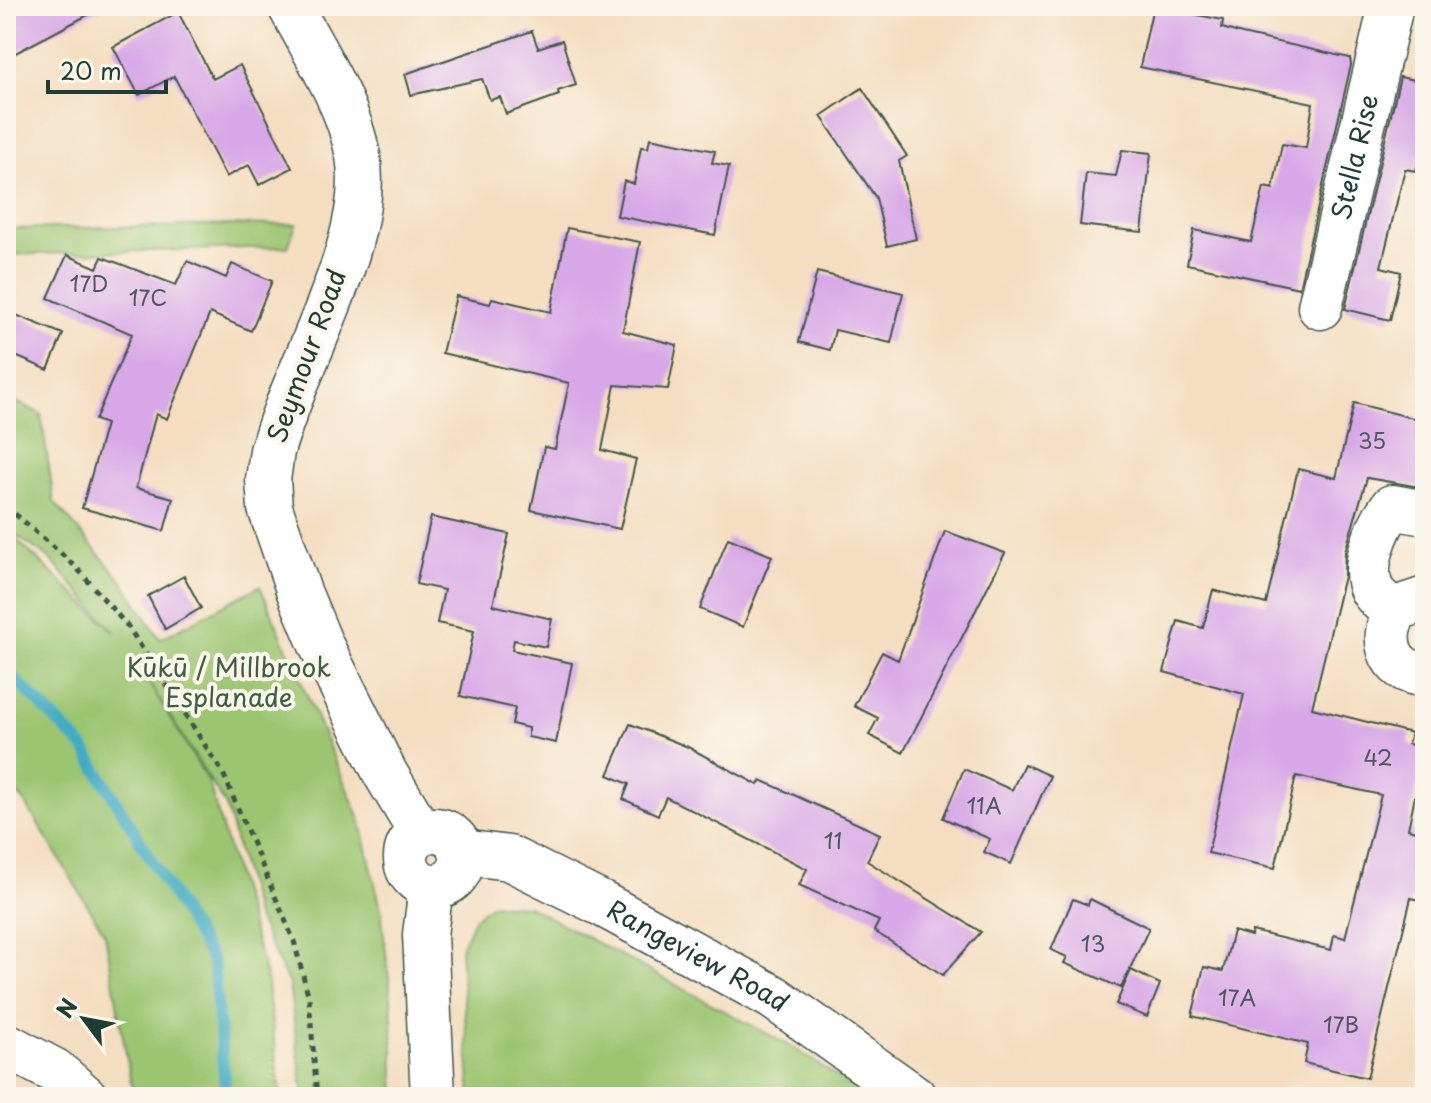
<svg xmlns="http://www.w3.org/2000/svg" width="1431" height="1103" viewBox="0 0 1431 1103" font-family="'Playpen Sans',sans-serif">
	<style>
		.green { fill: #9bc571; stroke: #5d8152; stroke-width: 2 }
		.lines { fill: none; stroke-linecap: round; stroke-linejoin: round }
		.stream { stroke: #42abc2; stroke-width: 12 }
		.building { fill: #d8a7e7 }
		.minor-casing { stroke: #3f5549; stroke-width: 47 }
		.major-casing { stroke: #3f5549; stroke-width: 47 }
		.path { stroke: #3f5549; stroke-width: 5; stroke-dasharray: 6 6; stroke-linecap: butt }
		.minor { stroke: #fff; stroke-width: 44 }
		.major { stroke: #fff; stroke-width: 44 }
		.labels { text-anchor: middle; stroke-width: 8; stroke-linejoin: round; paint-order: stroke }
		.number-label { font-size: 22px; fill: #4d5861 }
		.street-label { font-size: 26px; fill: #1f3d34; stroke: #fbf7ec }
		.park-label { font-size: 26px; fill: #3e5f43; stroke: #fbf7ec }
	</style>
	<rect width="100%" height="100%" fill="#fbf7ec"/>
	<filter id="ink" filterUnits="userSpaceOnUse"><feTurbulence type="fractalNoise" baseFrequency=".0125" numOctaves="2"/><feDisplacementMap in="SourceGraphic" scale="16" xChannelSelector="R" yChannelSelector="G"/><feConvolveMatrix kernelMatrix="1 2 1 2 8 2 1 2 1" color-interpolation-filters="sRGB"/></filter>
	<filter id="wash" filterUnits="userSpaceOnUse"><feTurbulence type="fractalNoise" baseFrequency=".006" numOctaves="4" result="noise"/><feDisplacementMap in="SourceGraphic" scale="32" xChannelSelector="R" yChannelSelector="G"/><feGaussianBlur stdDeviation="1.8" result="paint"/><feColorMatrix in="noise" values="0 0 0 0 0 0 0 0 0 0 0 0 0 0 0 0 0 1.4 0 .05"/><feComposite in="paint" operator="in"/></filter>
	<g filter="url(#wash)">
		<rect width="100%" height="100%" fill="#f4ddc0"/>
		<!-- green -->
		<path class="green" d="M296,224L288,247L6,255V229Z
			M6,397L41,414L54,502L124,583L160,639L260,586L360,819L381,909L391,998L395,1097H304L289,984L255,914L226,806L143,673L208,781L266,976L281,1097H138L131,1083L105,934L23,799L6,783V530L115,632L50,559L6,528Z
			M491,904L528,906L794,1048L867,1097H471L460,950L474,919Z"/>
		<g class="lines">
			<!-- stream -->
			<path class="stream" d="M6,670L84,748L213,962L226,1097"/>
		</g>
		<g id="blocks">
			<!-- building -->
			<path class="building" d="M6,6H105L6,58Z
				M1153,6L1223,20L1222,28L1242,34L1350,58L1351,65L1299,288L1187,264L1194,230L1251,242L1264,187L1273,189L1282,144L1306,148L1313,103L1140,67Z
				M178,12L213,79L240,65L292,168L259,185L249,165L226,177L174,76L139,95L113,47Z
				M532,31L538,48L562,40L576,85L558,91L559,95L506,114L500,97L490,100L482,79L411,95L405,74Z
				M1400,77L1425,82V137L1416,171L1405,169L1381,267L1401,272L1390,320L1345,309Z
				M862,88L907,156L899,161L916,239L887,246L876,198L821,116Z
				M650,138L715,151L712,163L729,166L715,235L617,216L624,181L634,184L641,147L648,148Z
				M1122,150L1151,153L1142,232L1080,225L1086,173L1116,176Z
				M567,228L640,242L623,331L677,345L668,389L615,385L602,450L636,459L620,529L531,510L544,447L555,449L569,383L442,353L456,296L490,304L492,298L551,312Z
				M67,255L97,268L102,257L176,285L187,261L226,278L232,264L272,281L251,331L210,313L167,419L156,414L136,488L173,498L164,531L82,508L106,424L95,420L132,334L48,298Z
				M817,272L903,293L891,343L835,330L830,350L799,342Z
				M6,311L63,334L48,370L6,352Z
				M1354,403L1425,421V488L1367,478L1345,552L1344,576L1312,708L1411,733L1408,744L1425,748L1408,829L1425,833V901L1411,898L1367,1078L1304,1063L1308,1044L1192,1016L1204,967L1223,971L1233,931L1251,936L1252,931L1331,950L1334,935L1345,938L1381,795L1296,776L1275,868L1208,853L1244,694L1164,672L1178,621L1203,628L1213,590L1266,604L1298,469L1336,478Z
				M431,517L509,534L493,605L552,619L546,647L514,640L512,650L572,663L556,743L528,737V728L512,724L515,708L460,696L474,631L437,623L444,590L416,584Z
				M945,531L1005,553L903,753L869,735L878,718L854,706L882,652L898,660Z
				M728,538L772,556L743,627L700,609Z
				M184,576L201,608L165,629L148,596Z
				M630,724L688,747L758,785L761,780L880,834L867,861L981,932L943,975L874,931L879,921L799,885L807,869L666,797L658,815L623,799L629,784L608,775Z
				M1024,764L1050,776L1011,864L984,852L990,839L943,818L964,769L1012,790Z
				M1073,899L1088,905L1090,899L1149,928L1121,988L1064,963L1067,957L1051,950Z
				M1131,970L1160,984L1147,1017L1116,1004Z"/>
		</g>
	</g>
	<g filter="url(#ink)">
		<use href="#blocks" fill-opacity="0" stroke="#3f5549" stroke-width="2"/>
		<g class="lines">
			<defs>
				<g id="minor">
					<path id="s1" d="M1320,307L1391,6"/>
					<path d="M1425,599L1398,608C1378,634 1387,674 1425,674"/>
					<path d="M1394,613C1388,606 1376,598 1372,590C1360,566 1378,526 1392,507L1425,513"/>
					<path id="s2" d="M462,852L509,858L602,904L773,997L914,1097"/>
					<path d="M6,1045L55,1071L85,1097"/>
				</g>
				<path id="major" d="M290,6C315,53 348,102 358,156C373,242 295,366 272,451L268,480L270,508L299,592L321,645L385,773L421,833
					M406 858a28 28 0 1 1 56 0a28 28 0 1 1-56 0Z
					M431,887L425,935L433,1097"/>
			</defs>
			<!-- minor casing -->
			<use href="#minor" class="minor-casing"/>
			<!-- major casing -->
			<use href="#major" class="major-casing"/>
			<!-- path -->
			<path class="path" d="M6,506L75,566L129,628L223,773L294,941L309,998L317,1097"/>
			<!-- minor -->
			<use href="#minor" class="minor"/>
			<!-- major -->
			<use href="#major" class="major"/>
		</g>
	</g>
	<g class="labels">
		<!-- number labels -->
		<g class="number-label">
			<text x="89" y="292">17D</text>
			<text x="148" y="306">17C</text>
			<text x="1372" y="449">35</text>
			<text x="1378" y="766">42</text>
			<text x="984" y="814">11A</text>
			<text x="833" y="849">11</text>
			<text x="1093" y="952">13</text>
			<text x="1237" y="1006">17A</text>
			<text x="1341" y="1033">17B</text>
		</g>
		<!-- street labels -->
		<g class="street-label">
			<text dy="9" stroke="none"><textPath href="#s1" startOffset="154">Stella Rise</textPath></text>
			<text transform="translate(307 356) rotate(-70)" y="9">Seymour Road</text>
			<text dy="9" stroke="none"><textPath href="#s2" startOffset="260">Rangeview Road</textPath></text>
		</g>
		<!-- park labels -->
		<g class="park-label">
			<text x="229" y="677">Kūkū / Millbrook<tspan x="229" dy="30">Esplanade</tspan></text>
		</g>
	</g>
	<!-- margin -->
	<rect width="1431" height="1103" fill="none" stroke="#fbf7ec" stroke-width="32"/>
	<!-- north arrow -->
	<g transform="translate(84 1019) rotate(302)" stroke="#fbf7ec" stroke-width="6" paint-order="stroke">
	<path d="M0-6L14 30L0 20L-14 30Z" fill="#1f3d34"/>
	<text y="-12" font-size="22" font-weight="bold" text-anchor="middle" fill="#1f3d34">N</text>
	</g>
	<!-- scale -->
	<path d="M48 80v12h118v-12" fill="none" stroke="#1f3d34" stroke-width="4"/>
	<text x="60" y="80" font-size="24" fill="#1f3d34" stroke="#fbf7ec" stroke-width="6" paint-order="stroke">20 m</text>
</svg>
